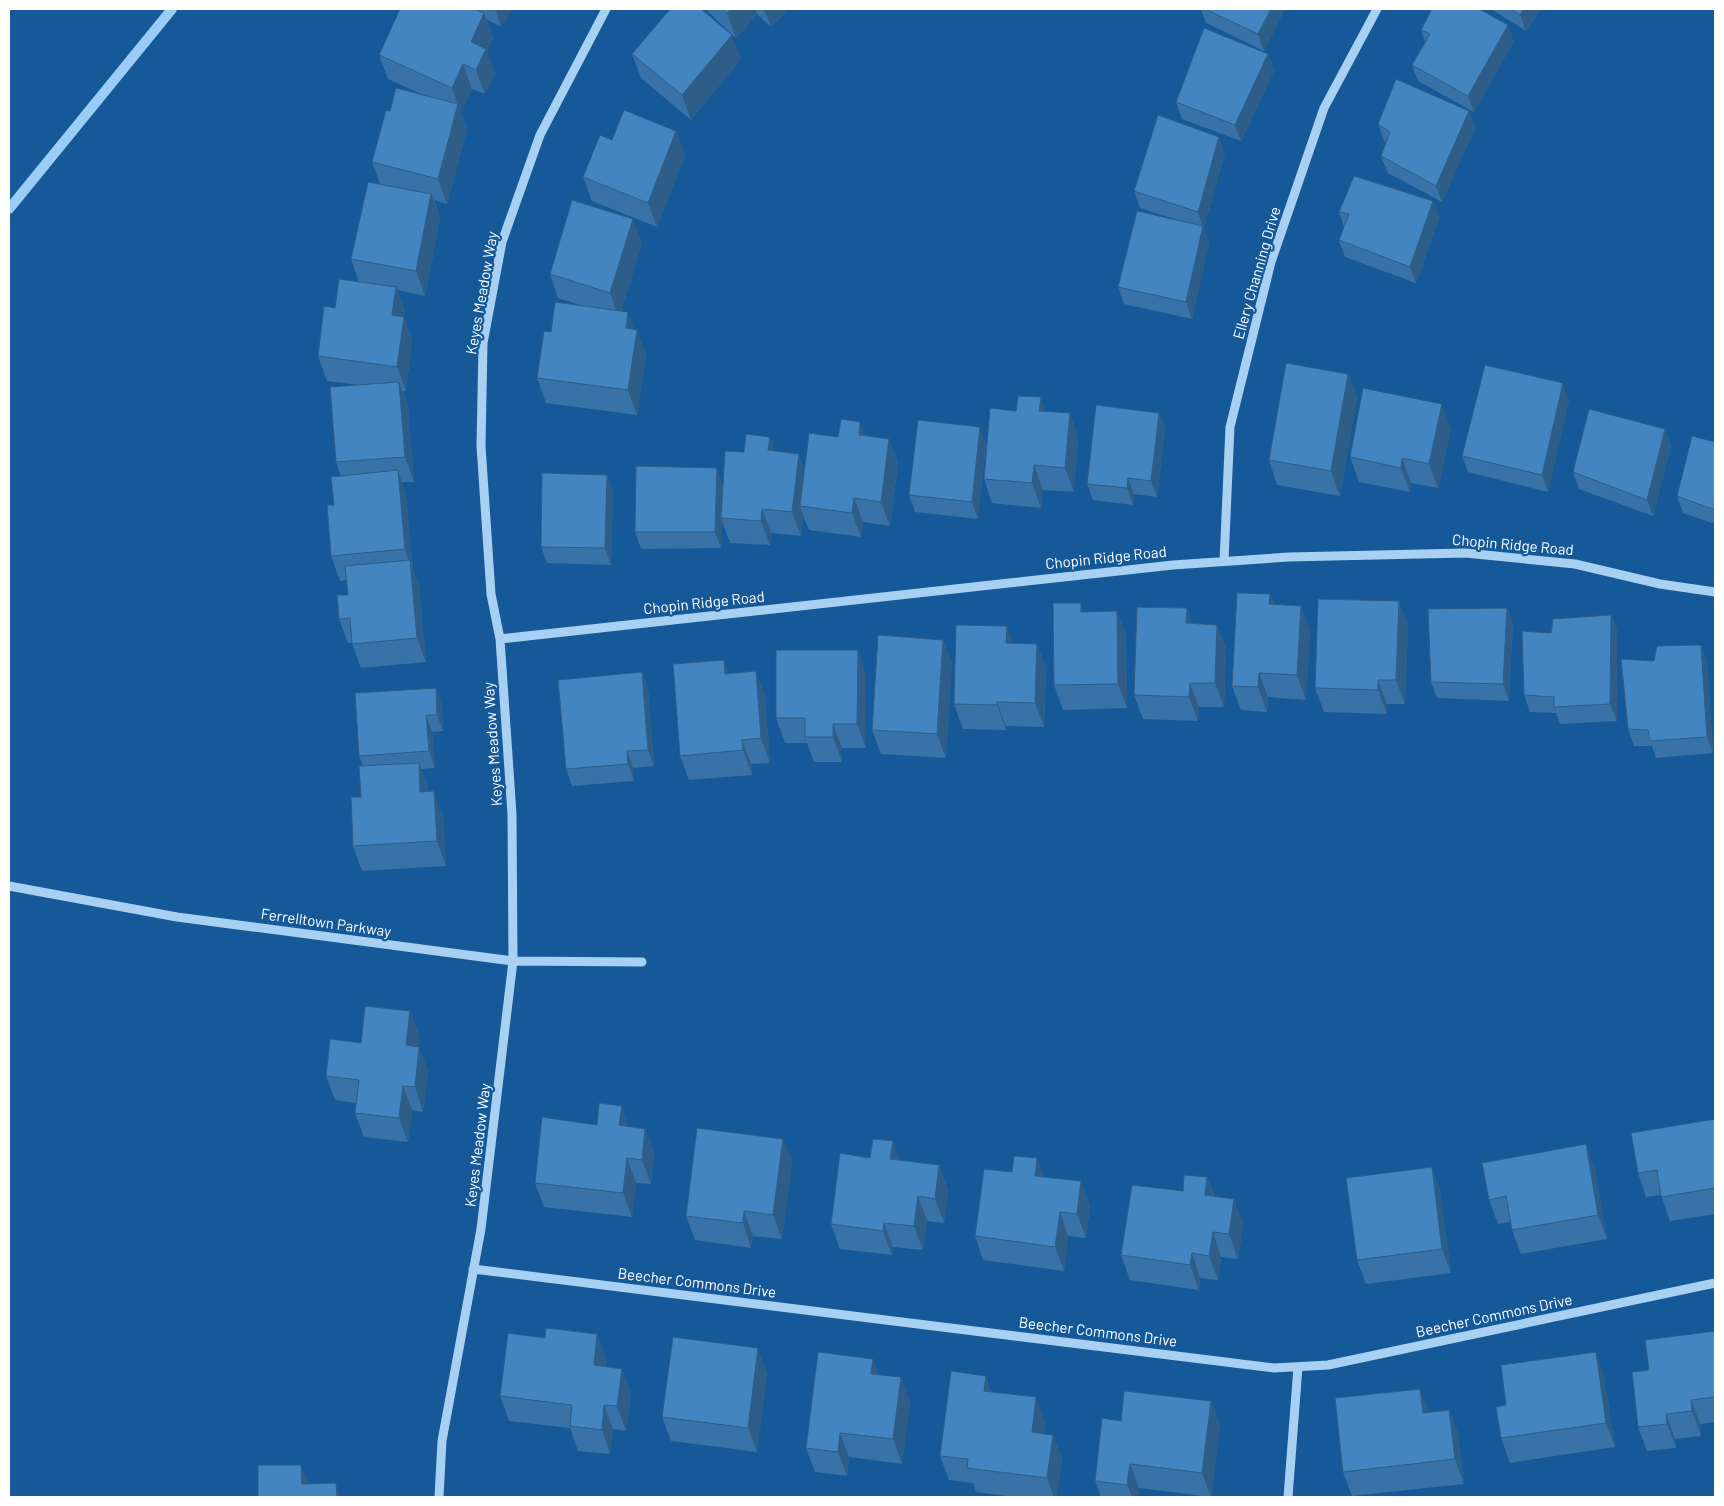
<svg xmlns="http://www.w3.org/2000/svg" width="1724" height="1506" viewBox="0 0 1724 1506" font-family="Barlow,sans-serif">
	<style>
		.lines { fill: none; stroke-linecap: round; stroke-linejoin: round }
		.stream { stroke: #9accf5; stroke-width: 10 }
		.minor { stroke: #a8d0f2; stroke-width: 9 }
		.wall { fill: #3972a6 }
		.shaded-wall { fill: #2e5d87 }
		.building { fill: #4285c1; stroke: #2e5d87 }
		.labels { text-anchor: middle; stroke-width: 4.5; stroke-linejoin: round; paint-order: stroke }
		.street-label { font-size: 15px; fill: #fff; stroke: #155998 }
	</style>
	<rect width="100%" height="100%" fill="#155998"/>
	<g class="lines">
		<!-- stream -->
		<path class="stream" d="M9,209L172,9"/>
		<!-- minor -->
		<path class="minor" d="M1224,561L1230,427L1271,262L1324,108L1377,9
			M500,639L1173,565L1289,557L1465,553L1575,564L1660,584L1715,592
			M9,886L177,917L513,961L642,962
			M473,1269L1274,1368L1328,1365L1715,1283
			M439,1497L442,1441L481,1229L513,961L512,814L500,639L491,594L481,446L483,343L502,242L540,135L606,9
			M1288,1497L1298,1367"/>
	</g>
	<!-- wall -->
	<path class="wall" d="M400,9H512L501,27L486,19L493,38L487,52L495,74L485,94L472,89L461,112L467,129L447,204L434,200L440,219L425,296L397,290L405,311L404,317L412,341L406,391H403L408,406L414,482H402L406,495L413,571L419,585L426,662L361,668L352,643H348L339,619L348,595L347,580L340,581L331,556L334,505L341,476L336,462L358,385L327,381L318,356L335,308L359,282L351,259L380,184L372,162L390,111L423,95L388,79L379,55Z
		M705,9H789L771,27L757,14L736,38Z
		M1201,9H1285L1264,51L1206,23Z
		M1491,9H1541L1526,31Z
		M1421,30L1514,41L1474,112L1418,81L1412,65L1425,42Z
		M632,54L741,59L691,120L641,78Z
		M1268,54L1274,71L1241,141L1182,119L1176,102Z
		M1469,111L1475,128L1442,202L1388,173L1381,156L1387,142L1384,141L1378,124Z
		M676,131L685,155L657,227L592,201L583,177L612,140Z
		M1225,153L1204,228L1209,243L1192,319L1124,304L1118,287L1178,220L1140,208L1134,191Z
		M1433,201L1439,218L1416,283L1345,257L1339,240L1344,227L1339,212Z
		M642,243L621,311L634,329L646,354L637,415L546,403L537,378L551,332L583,306L558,298L550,274Z
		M1348,374L1357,398L1340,496L1277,485L1269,460Z
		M1569,400L1548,492L1468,472L1462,456Z
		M1016,411H1046L1070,413L1078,438L1074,492L1043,490L1041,508L992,503L984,479Z
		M1159,413L1165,429L1157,497L1134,494L1133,505L1093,500L1087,484Z
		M1451,429L1438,488L1411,483L1410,492L1359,482L1350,457Z
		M1665,429L1671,446L1653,516L1579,489L1573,472Z
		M865,435L889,439L898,463L890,526L863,522L861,537L809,530L803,515L801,536L771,533L770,545L730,543L722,521L721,548L641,549L635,532L723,485L775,451L804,470L838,437Z
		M1715,442V524L1683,513L1677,496Z
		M986,443L978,519L915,512L909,495Z
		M607,475L613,491L611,565L547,563L541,547Z
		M1270,594L1274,604L1301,606L1310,630L1306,700L1268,697L1267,712L1241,710L1232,686Z
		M1187,608L1192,624L1217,625L1226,649L1224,707H1199L1198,721L1143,719L1134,695Z
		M1507,608L1513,624L1509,701L1437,698L1431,682Z
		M1117,611L1126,635L1127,708L1063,710L1054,685Z
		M1611,615L1617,631V721L1560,724L1556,713L1530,712L1524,695Z
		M1408,625L1405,704H1387V714L1324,712L1315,688Z
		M943,640L952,664L946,758L881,754L872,730Z
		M1037,644L1046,668L1044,727L1006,726V730L963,729L954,704Z
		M1701,645L1707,662L1713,753L1656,758L1652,746H1634L1628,729L1654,661Z
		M642,672L648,689L654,766L633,768L634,781L572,786L566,769Z
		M729,673L765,695L770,763L751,764L752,775L689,780L680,756Z
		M866,674V748H842V762H814L807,743H785L776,718Z
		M442,704L443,731L432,732L435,768L421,769L428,787V792L443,816L446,866L362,871L353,846L361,797L363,766L359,756Z
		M410,1011L419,1035L418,1047H419L428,1071L423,1112L412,1110L408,1142L364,1137L355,1113L356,1103L335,1100L326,1076L361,1043Z
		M1715,1119V1214L1670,1221L1661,1195L1646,1197L1638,1173Z
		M597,1125L629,1127L645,1129L654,1153L651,1184L636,1183L632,1217L544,1207L535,1183Z
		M783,1139L792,1163L782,1239L753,1236L751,1248L695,1240L686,1216Z
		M870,1158L939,1165L948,1190L944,1223L927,1221L923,1250L893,1247L892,1255L840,1249L831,1224Z
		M1432,1167L1440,1191L1451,1273L1366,1284L1357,1260Z
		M1595,1169L1607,1239L1521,1254L1512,1230L1511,1222L1498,1224L1489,1200Z
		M1044,1177L1081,1181L1090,1206L1086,1238L1068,1236L1064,1271L983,1260L975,1236Z
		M1207,1177L1215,1197L1234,1199L1243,1224L1238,1259L1221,1257L1218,1280L1200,1278L1199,1290L1130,1280L1121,1255L1183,1191Z
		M1715,1331V1422L1700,1424L1701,1436L1675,1439L1676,1448L1647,1451L1638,1427L1649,1370Z
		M597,1334L606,1359L605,1367L622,1369L631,1393L626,1431L613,1429L610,1454L578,1451L570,1428L509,1421L500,1396L545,1338Z
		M873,1359L879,1375L910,1401L902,1464L849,1457L847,1476L815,1472L806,1448Z
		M767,1373L757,1452L671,1441L662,1417Z
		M1604,1376L1615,1447L1510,1463L1501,1438L1506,1405Z
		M991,1392L1045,1422L1044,1434L1053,1435L1062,1459L1057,1497H1015L976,1492L973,1483L949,1480L940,1456Z
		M1211,1401L1220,1426L1211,1497L1139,1488L1138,1497H1101L1095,1481L1121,1421Z
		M1449,1410L1458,1434L1464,1484L1352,1496L1343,1472L1429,1412Z"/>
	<!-- shaded-wall -->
	<path class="shaded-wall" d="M495,9H512L501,27Z
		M731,9H755L757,14L736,38L727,13Z
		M764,9H789L771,27Z
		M1271,9H1285L1264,51L1258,34Z
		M1524,9H1541L1526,31L1520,15Z
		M484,13L493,38L487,52L495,74L485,94L476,70L471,42Z
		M1508,25L1514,41L1474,112L1468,96Z
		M732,35L741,59L691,120L682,95Z
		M1268,54L1274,71L1241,141L1235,125Z
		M463,64L472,89L461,112L467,129L447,204L438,179L458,105L452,88Z
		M1469,111L1475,128L1442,202L1436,186Z
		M676,131L685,155L657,227L648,203Z
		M1219,137L1225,153L1204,228L1209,243L1192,319L1186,302L1203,227L1198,212Z
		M431,194L440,219L425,296L416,271Z
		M1433,201L1439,218L1416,283L1410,267Z
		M633,219L642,243L619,317L610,293Z
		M396,287L405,311L404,317L412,341L406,391L397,367L392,315Z
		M628,312L636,334L637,330L646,354L637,415L628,390L626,328Z
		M1348,374L1357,398L1340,496L1331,471Z
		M399,382L408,406L414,482L405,457Z
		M1563,383L1569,400L1548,492L1542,475Z
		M1041,397L1049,422L1039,411Z
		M1442,404L1451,429L1438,488L1429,464Z
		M1070,413L1078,438L1074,492L1065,468Z
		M1159,413L1165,429L1157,497L1151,481Z
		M860,422L869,446L859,435Z
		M980,427L986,443L978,519L972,502Z
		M1665,429L1671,446L1653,516L1647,500Z
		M770,437L779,462L768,450Z
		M889,439L898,463L890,526L881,502Z
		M799,454L808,478L800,506L803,515L801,536L792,512Z
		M1402,458L1411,483L1410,492L1401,468Z
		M1034,465L1043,490L1041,508L1032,483Z
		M717,468L723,485L721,518L722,521L721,548L715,532Z
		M398,470L406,495L413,571L419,585L426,662L417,638L410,563L405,549Z
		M607,475L613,491L611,565L605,548Z
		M1128,478L1134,494L1133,505L1127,488Z
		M854,498L863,522L861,537L852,513Z
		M762,509L771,533L770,545L761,521Z
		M1270,594L1279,619L1269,604Z
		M1399,601L1408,625L1405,704L1396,680Z
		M1081,603L1090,627L1081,612Z
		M1301,606L1310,630L1306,700L1297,675Z
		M1187,608L1195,633L1186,623Z
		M1507,608L1513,624L1509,701L1503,684Z
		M1117,611L1126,635L1127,708L1118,684Z
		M1611,615L1617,631V721L1610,704Z
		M1217,625L1226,649L1224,707L1215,683Z
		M1007,626L1015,650L1006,643Z
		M943,640L952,664L946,758L937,734Z
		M1037,644L1046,668L1044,727L1035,703Z
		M1701,645L1707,662L1713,753L1707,737Z
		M858,650L866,674V748L857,724Z
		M724,660L733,684L725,674Z
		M756,671L765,695L770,763L761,738Z
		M642,672L648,689L654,766L648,750Z
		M1259,673L1268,697L1267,712L1258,687Z
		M1378,680L1387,704V714L1378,690Z
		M1190,683L1199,707L1198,721L1189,697Z
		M436,688L442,704L443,731L437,715Z
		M997,702L1006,726V730L997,705Z
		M426,715L432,732L435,768L429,751Z
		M833,724L842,748V762L833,737Z
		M742,740L751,764L752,775L743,750Z
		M627,751L633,768L634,781L628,764Z
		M419,763L428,787L429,817L420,792Z
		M434,791L443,816L446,866L437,841Z
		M410,1011L419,1035L415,1070L406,1045Z
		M419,1047L428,1071L423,1112L415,1087Z
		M403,1086L412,1110L408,1142L399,1118Z
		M622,1106L630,1130L619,1125Z
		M645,1129L654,1153L651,1184L642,1160Z
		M783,1139L792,1163L782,1239L773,1215Z
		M893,1141L902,1166L890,1159Z
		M1586,1144L1595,1169L1607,1239L1598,1215Z
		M627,1158L636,1183L632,1217L623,1193Z
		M1037,1158L1046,1183L1035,1176Z
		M939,1165L948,1190L944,1223L935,1199Z
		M1432,1167L1440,1191L1451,1273L1442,1249Z
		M1207,1177L1216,1202L1205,1195Z
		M1081,1181L1090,1206L1086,1238L1077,1214Z
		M918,1196L927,1221L923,1250L914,1226Z
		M1234,1199L1243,1224L1238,1259L1229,1234Z
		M744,1211L753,1236L751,1248L743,1223Z
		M1060,1212L1068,1236L1064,1271L1055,1247Z
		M884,1223L893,1247L892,1255L883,1231Z
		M1213,1232L1221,1257L1218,1280L1209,1256Z
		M1192,1253L1200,1278L1199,1290L1190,1265Z
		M597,1334L606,1359L602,1390L594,1365Z
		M758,1348L767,1373L757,1452L748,1428Z
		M1596,1352L1604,1376L1615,1447L1606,1423Z
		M873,1359L882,1383L871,1374Z
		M622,1369L631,1393L626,1431L617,1406Z
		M986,1376L994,1400L984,1391Z
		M901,1377L910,1401L902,1464L893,1439Z
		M1420,1389L1429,1413H1423Z
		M1036,1397L1045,1422L1041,1457L1032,1432Z
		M1691,1400L1700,1424L1701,1436L1692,1411Z
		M1211,1401L1220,1426L1211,1497L1202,1473Z
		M604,1405L613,1429L610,1454L602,1430Z
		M1449,1410L1458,1434L1464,1484L1455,1459Z
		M1666,1414L1675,1439L1676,1448L1667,1424Z
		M840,1433L849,1457L847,1476L838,1452Z
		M1053,1435L1062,1459L1057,1497H1054L1047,1478Z
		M1130,1464L1139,1488L1138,1497H1132L1127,1485Z
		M301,1465L310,1489L302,1484Z
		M336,1483L341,1497H337Z"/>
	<!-- building -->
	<path class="building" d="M400,9H474L484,13L471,42L486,49L476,70L463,64L452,88L379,55Z
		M670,9H701L732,35L682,95L632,54Z
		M722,9H731L727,13Z
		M1205,9H1271L1258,34Z
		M1432,9H1479L1508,25L1468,96L1412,65L1430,34L1421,30Z
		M1511,9H1524L1520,15Z
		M1204,28L1268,54L1235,125L1176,102Z
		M1396,79L1469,111L1436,186L1381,156L1390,132L1378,124Z
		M396,88L458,104L438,179L372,162L386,110L390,111Z
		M624,110L676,131L648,203L583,177L600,135L612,140Z
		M1158,115L1219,137L1198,212L1134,191Z
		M1354,176L1433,201L1410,267L1339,240L1349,214L1339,212Z
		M368,182L431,194L416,271L351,259Z
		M572,200L633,219L610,293L550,274Z
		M1137,211L1203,226L1186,302L1118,287Z
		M339,279L396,287L392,315L404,317L397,367L318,356L324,306L335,308Z
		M555,302L628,312L626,328L637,330L628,390L537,378L544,331L551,332Z
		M1286,363L1348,374L1331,471L1269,460Z
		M1485,365L1563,383L1542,475L1462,456Z
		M399,382L405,457L336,462L330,387Z
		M1363,388L1442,404L1429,464L1402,458L1401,468L1350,457Z
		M1018,396L1041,397L1039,411L1070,413L1065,468L1034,465L1032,483L984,479L990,408L1016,411Z
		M1096,405L1159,413L1151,481L1128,478L1127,488L1087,484Z
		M1589,409L1665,429L1647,500L1573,472Z
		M841,419L860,422L859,435L889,439L881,502L854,498L852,513L800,506L809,433L838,437Z
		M918,420L980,427L972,502L909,495Z
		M746,434L770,437L768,450L799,454L792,512L762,509L761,521L721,518L725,451L744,452Z
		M1692,436L1715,442V510L1677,496Z
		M636,466L717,468L715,532H635Z
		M398,470L405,549L331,556L327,505H334L331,477Z
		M542,473L607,475L605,548L541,547Z
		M410,560L417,638L352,644L350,618L339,619L337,595H348L345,566Z
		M1237,593L1270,594L1269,604L1301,606L1297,675L1259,673L1258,687L1232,686Z
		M1318,599L1399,601L1396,680H1378V690L1315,688Z
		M1053,603H1081V612L1117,611L1118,684L1054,685Z
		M1137,607L1187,608L1186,623L1217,625L1215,683H1190L1189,697L1134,695Z
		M1507,608L1503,684L1431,682L1428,609Z
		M1611,615L1610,704L1554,707V697L1524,695L1522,631L1551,633L1553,619Z
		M956,625L1007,626L1006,643L1037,644L1035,703L997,702V705L954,704Z
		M878,635L943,640L937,734L872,730Z
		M1701,645L1707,737L1650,741L1648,730L1628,729L1621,659L1654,661L1657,646Z
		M776,650H858L857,724H833V737H805V718H776Z
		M724,660L725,674L756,671L761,738L742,740L743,750L680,756L673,664Z
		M642,672L648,750L627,751L628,764L566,769L558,680Z
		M436,688L437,715H426L429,751L359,756L355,693Z
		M419,763L420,792L434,791L437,841L353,846L351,797H361L359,766Z
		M365,1006L410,1011L406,1045L419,1047L415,1087L403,1086L399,1118L355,1113L359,1080L326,1076L330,1039L361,1043Z
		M599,1103L622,1106L619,1125L645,1129L642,1160L627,1158L623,1193L535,1183L542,1117L597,1125Z
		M1715,1119V1188L1661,1197L1657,1170L1638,1173L1631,1133Z
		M697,1128L783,1139L773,1215L744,1211L743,1223L686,1216Z
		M873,1139L893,1141L890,1159L939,1165L935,1199L918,1196L914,1226L884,1223L883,1231L831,1224L840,1153L870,1158Z
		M1586,1144L1598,1215L1512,1230L1506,1196L1489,1200L1482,1163Z
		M1014,1156L1037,1158L1035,1176L1081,1181L1077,1214L1060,1212L1055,1247L975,1236L984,1169L1012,1172Z
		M1432,1167L1442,1249L1357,1260L1346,1178Z
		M1184,1175L1207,1177L1205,1195L1234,1199L1229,1234L1213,1232L1209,1256L1192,1253L1190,1265L1121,1255L1132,1185L1183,1191Z
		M546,1328L597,1334L594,1365L622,1369L617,1406L604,1405L602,1430L570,1426L572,1405L500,1396L508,1333L545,1338Z
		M1715,1331V1397L1691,1400L1692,1411L1666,1414L1667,1424L1638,1427L1632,1372L1649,1370L1645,1340Z
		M673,1337L758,1348L748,1428L662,1417Z
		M818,1352L873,1359L871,1374L901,1377L893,1439L840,1433L838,1452L806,1448Z
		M1596,1352L1606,1423L1501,1438L1496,1407L1506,1405L1501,1365Z
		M951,1371L986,1376L984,1391L1036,1397L1032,1432L1053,1435L1047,1478L967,1468L968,1459L940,1456Z
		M1420,1389L1423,1413L1449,1410L1455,1459L1343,1472L1335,1398Z
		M1124,1391L1211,1401L1202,1473L1130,1464L1127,1485L1095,1481L1102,1418L1121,1421Z
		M258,1465H301L302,1484L336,1483L337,1497H258Z"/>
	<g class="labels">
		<!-- street labels -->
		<g class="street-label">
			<text transform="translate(1257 273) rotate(-74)" y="5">Ellery Channing Drive</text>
			<text transform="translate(482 293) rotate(-80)" y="5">Keyes Meadow Way</text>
			<text transform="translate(1513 545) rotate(5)" y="5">Chopin Ridge Road</text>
			<text transform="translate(1106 558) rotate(-6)" y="5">Chopin Ridge Road</text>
			<text transform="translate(704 603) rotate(-6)" y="5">Chopin Ridge Road</text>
			<text transform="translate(493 744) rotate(-94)" y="5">Keyes Meadow Way</text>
			<text transform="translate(326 923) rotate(8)" y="5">Ferrelltown Parkway</text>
			<text transform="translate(478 1145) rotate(-83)" y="5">Keyes Meadow Way</text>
			<text transform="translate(697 1283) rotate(7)" y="5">Beecher Commons Drive</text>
			<text transform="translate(1494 1316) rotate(-12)" y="5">Beecher Commons Drive</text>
			<text transform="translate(1098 1332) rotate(7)" y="5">Beecher Commons Drive</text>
		</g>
	</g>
	<!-- border -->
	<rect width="1724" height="1506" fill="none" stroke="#ffffff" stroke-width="20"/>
</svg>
